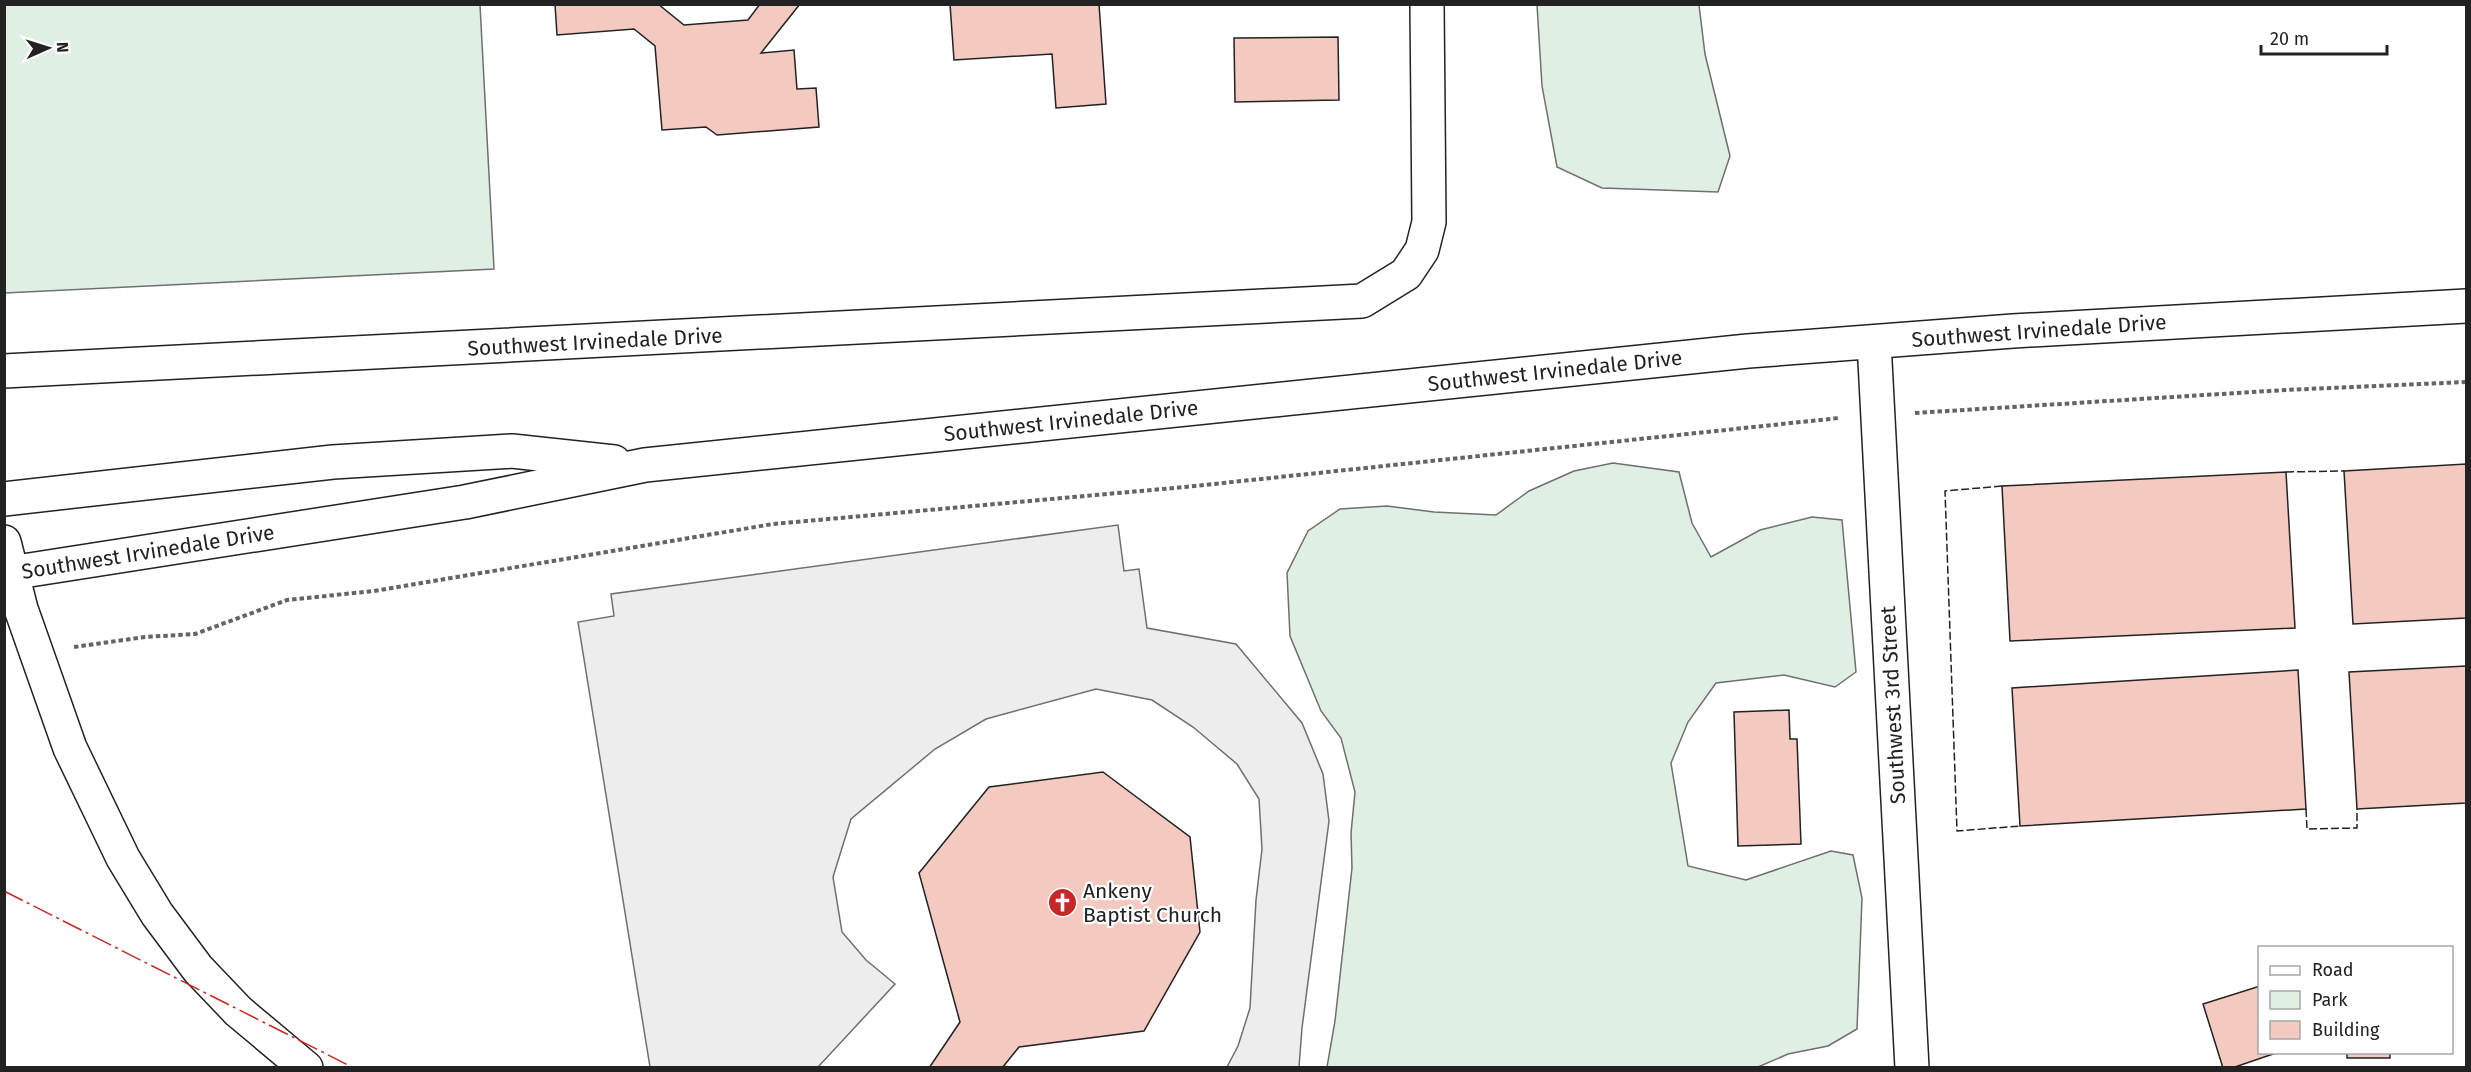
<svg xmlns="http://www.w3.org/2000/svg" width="2471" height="1072" viewBox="0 0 2471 1072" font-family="'Fira Sans',sans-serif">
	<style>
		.green { fill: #e0efe3; stroke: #6f6f6f; stroke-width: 1.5 }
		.parking { fill: #ededed; stroke: #6f6f6f; stroke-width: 1.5 }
		.building { fill: #f3c9c0; stroke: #222; stroke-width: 1.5 }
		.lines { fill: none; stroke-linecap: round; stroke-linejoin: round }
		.minor-casing { stroke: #222; stroke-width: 36 }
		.major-casing { stroke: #222; stroke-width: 36 }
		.path { stroke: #646464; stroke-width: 4; stroke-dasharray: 4.5 3; stroke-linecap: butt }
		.minor { stroke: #fff; stroke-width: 33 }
		.major { stroke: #fff; stroke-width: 33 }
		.fence { stroke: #222; stroke-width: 1.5; stroke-dasharray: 8 3; stroke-linecap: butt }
		.power { stroke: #c62828; stroke-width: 1.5; stroke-dasharray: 21 4.5 3 4.5; stroke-linecap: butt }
		.labels { text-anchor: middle; stroke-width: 4.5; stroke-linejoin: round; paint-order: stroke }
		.street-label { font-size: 21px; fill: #222; stroke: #fff }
		.poi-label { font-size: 21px; fill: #222; stroke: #fff; text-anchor: start }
	</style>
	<rect width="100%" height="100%" fill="#fff"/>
	<!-- green -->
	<path class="green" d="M5,4L480,5L494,269L5,293Z
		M1537,5H1699L1705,54L1730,156L1718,192L1602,188L1557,167L1542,86Z
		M1613,463L1679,472L1692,523L1711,557L1760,530L1812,517L1842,520L1856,672L1835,687L1784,675L1716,683L1688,722L1671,763L1688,866L1746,880L1831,851L1853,855L1862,898L1857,1029L1828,1046L1788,1054L1758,1067H1327L1335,1021L1352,868L1351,833L1355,792L1341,738L1321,711L1290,636L1287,573L1308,531L1340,509L1387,506L1434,512L1496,515L1529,491L1574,471Z"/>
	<!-- parking -->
	<path class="parking" d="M1118,525L1124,571L1139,569L1147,628L1236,644L1302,723L1323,774L1329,821L1302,1028L1299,1067H1227L1238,1046L1250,1008L1256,900L1262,849L1259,799L1237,764L1193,727L1152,700L1096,689L986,719L935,749L851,819L833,877L842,932L866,960L895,984L818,1067H650L578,622L614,616L611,594Z"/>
	<!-- building -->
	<path class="building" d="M555,4H658L684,25L748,20L760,4H800L761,53L794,50L797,89L816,88L819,127L717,135L706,127L662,130L655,46L634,29L557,35Z
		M950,4H1099L1106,104L1056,108L1052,54L954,60Z
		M1338,37L1339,100L1235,102L1234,38Z
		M2466,464V618L2353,624L2344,471Z
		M2286,472L2295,628L2010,641L2002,486Z
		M2466,666V803L2357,809L2349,672Z
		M2298,670L2306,809L2020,826L2012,688Z
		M1789,710L1790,739H1797L1801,844L1738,846L1734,712Z
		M1103,772L1190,837L1200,932L1144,1031L1019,1047L1002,1068H929L960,1022L919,873L989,787Z
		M2260,986V1052H2279L2232,1068H2223L2203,1004Z
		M2347,1052H2390V1058H2347Z"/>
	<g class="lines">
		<defs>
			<path id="minor" d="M1874,342L1912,1068
				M4,371L1362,301L1406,274L1422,250L1429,222L1427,4
				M4,542L21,609L70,748L123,858L157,914L198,969L238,1011L306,1068"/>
			<path id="major" d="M4,499L333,462L512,451L614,462
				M4,574L465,502L645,465L1748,351L2013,331L2466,306"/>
		</defs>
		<!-- minor casing -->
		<use href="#minor" class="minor-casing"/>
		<!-- major casing -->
		<use href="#major" class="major-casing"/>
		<!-- path -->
		<path class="path" d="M1915,413L2285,390L2466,382
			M74,647L145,637L195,634L287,600L374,591L773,524L1185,487L1839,418"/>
		<!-- minor -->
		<use href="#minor" class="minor"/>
		<!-- major -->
		<use href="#major" class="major"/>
		<!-- fence -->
		<path class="fence" d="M2286,472L2344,471
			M2002,486L1945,491L1957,831L2020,826
			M2306,809L2307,829L2357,828V809"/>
		<!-- power -->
		<path class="power" d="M4,891L354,1068"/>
	</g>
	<!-- icons -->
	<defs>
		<symbol id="church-disc" viewBox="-11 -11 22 22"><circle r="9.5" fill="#c62828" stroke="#fff"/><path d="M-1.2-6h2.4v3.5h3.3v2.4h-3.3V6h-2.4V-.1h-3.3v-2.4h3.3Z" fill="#fff"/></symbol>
	</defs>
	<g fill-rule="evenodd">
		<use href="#church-disc" x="1046" y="886" width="33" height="33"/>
	</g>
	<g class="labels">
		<!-- street labels -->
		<g class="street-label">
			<text transform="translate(2039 331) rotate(-4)" y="7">Southwest Irvinedale Drive</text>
			<text transform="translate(595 342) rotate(-3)" y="7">Southwest Irvinedale Drive</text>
			<text transform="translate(1555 371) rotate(-6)" y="7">Southwest Irvinedale Drive</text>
			<text transform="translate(1071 421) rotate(-6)" y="7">Southwest Irvinedale Drive</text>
			<text transform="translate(148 552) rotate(-9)" y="7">Southwest Irvinedale Drive</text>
			<text transform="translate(1893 705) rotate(-93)" y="7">Southwest 3rd Street</text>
		</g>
		<!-- poi labels -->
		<g class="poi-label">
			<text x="1083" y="898">Ankeny<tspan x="1083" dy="24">Baptist Church</tspan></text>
		</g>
	</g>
	<!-- border -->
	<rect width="2471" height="1072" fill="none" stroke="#222222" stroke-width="12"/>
	<!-- legend -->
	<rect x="2258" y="946" width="195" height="108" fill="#ffffff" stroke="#a7a7a7" stroke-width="1.5"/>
	<rect x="2270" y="966" width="30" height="9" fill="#ffffff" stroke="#a7a7a7" stroke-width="1.5"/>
	<text x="2312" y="976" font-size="18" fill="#222222">Road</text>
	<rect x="2270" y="991" width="30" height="18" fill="#e0efe3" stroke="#a7a7a7" stroke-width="1.5"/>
	<text x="2312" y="1006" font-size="18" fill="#222222">Park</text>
	<rect x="2270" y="1021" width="30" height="18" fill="#f3c9c0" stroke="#a7a7a7" stroke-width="1.5"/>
	<text x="2312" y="1036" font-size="18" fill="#222222">Building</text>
	<!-- north arrow -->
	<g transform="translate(48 48) rotate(87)" stroke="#ffffff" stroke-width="4.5" paint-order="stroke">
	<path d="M0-4.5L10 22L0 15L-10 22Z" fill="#222222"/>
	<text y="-9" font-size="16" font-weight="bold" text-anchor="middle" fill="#222222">N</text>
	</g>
	<!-- scale -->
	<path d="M2261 45v9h126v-9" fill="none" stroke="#222222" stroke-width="3"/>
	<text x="2270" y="45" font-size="18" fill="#222222" stroke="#ffffff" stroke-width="4.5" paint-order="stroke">20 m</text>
</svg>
